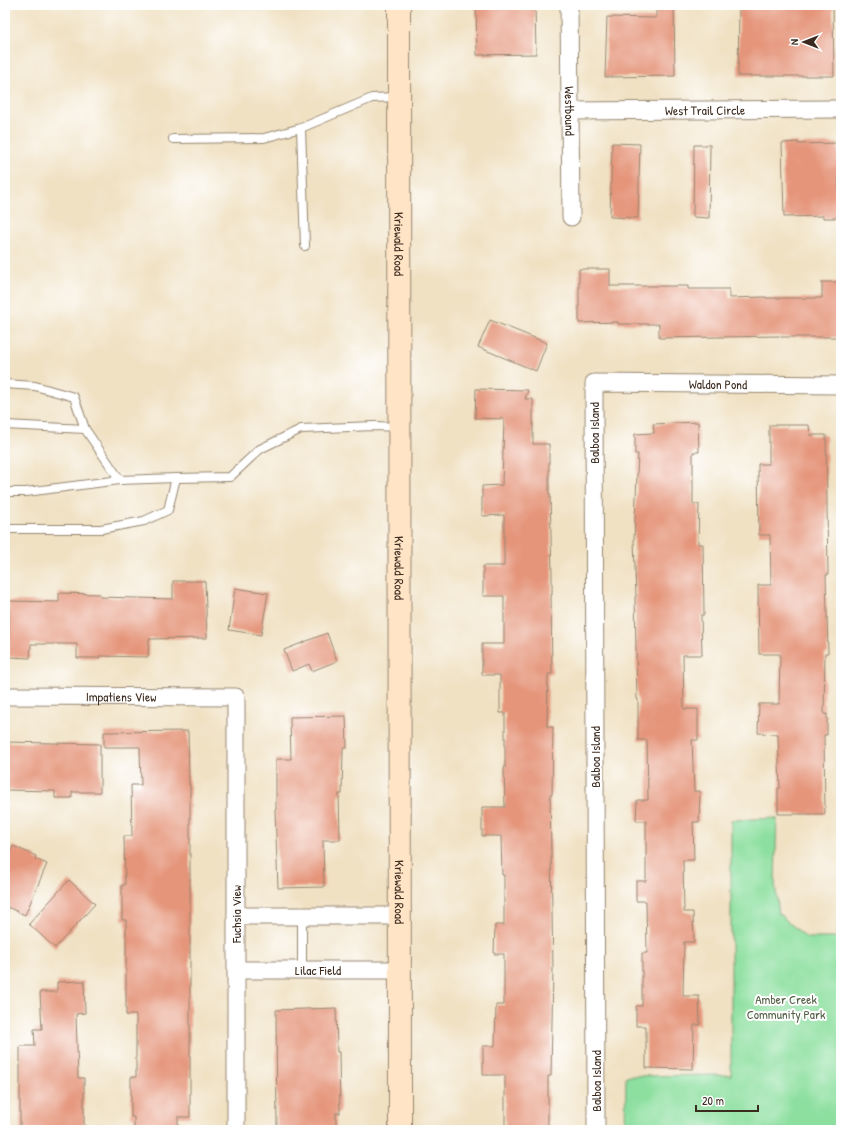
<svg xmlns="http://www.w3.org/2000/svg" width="846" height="1135" viewBox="0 0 846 1135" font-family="'Patrick Hand',sans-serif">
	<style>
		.green { fill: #8cdf9f; stroke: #64845e }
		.building { fill: #e5957a }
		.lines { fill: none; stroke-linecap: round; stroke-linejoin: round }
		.lane-casing { stroke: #968670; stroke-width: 10 }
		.street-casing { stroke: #968670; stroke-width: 19 }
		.secondary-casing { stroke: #968670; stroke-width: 24 }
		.lane { stroke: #fff; stroke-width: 8 }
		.street { stroke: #fff; stroke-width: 17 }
		.secondary { stroke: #ffe4c6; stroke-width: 22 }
		.labels { text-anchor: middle; stroke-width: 4; stroke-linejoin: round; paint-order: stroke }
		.street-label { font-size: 13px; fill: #3b2a1e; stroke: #fff }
		.park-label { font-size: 13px; fill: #536045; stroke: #fff }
	</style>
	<rect width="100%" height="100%" fill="#fff"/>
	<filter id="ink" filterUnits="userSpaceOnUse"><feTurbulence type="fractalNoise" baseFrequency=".025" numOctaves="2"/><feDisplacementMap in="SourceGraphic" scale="8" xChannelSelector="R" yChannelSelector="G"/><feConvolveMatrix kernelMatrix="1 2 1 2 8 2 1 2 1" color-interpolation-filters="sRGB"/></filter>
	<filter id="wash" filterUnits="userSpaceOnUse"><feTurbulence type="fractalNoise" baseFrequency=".012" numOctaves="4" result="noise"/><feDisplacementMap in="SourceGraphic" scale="16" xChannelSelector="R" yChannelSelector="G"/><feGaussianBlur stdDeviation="0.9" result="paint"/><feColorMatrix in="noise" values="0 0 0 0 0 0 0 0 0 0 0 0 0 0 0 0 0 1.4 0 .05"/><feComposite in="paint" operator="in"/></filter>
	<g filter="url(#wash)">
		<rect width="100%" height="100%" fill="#f0e1c3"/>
		<!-- green -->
		<path class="green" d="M777,818L775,883L779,914L807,938H841V1130H625L626,1076L731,1075V820Z"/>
		<g id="blocks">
			<!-- building -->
			<path class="building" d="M476,5H535L536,54L477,55Z
				M656,5H674L675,76L605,77L607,17L656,18Z
				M777,5H833L834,76H738L739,7H777Z
				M798,142V144L838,143L839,218H823V216L784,217L782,143Z
				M612,143L640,144L638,218L610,217Z
				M694,145H710L709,218L693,217Z
				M579,269H610V286H688V289H729V298L766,297V298H822V282H841V337H780V336L659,338V324H618V322L579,323Z
				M490,320L547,343L536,371L478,347Z
				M476,389L528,390L525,399H533V444H549V494H550L552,575V595H551L552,674H548L547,727H553L552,795H550L553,969L551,1076H548V1130H505V1075H483V1046H495L496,1005H504V954H494L495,925H504V875H502L501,836H482V807H505L504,768H505V713H500V675H482V644H504V596H483V566H504V515L482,516V486L502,485L504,419L475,418Z
				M698,422L699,452H693V504H699L698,544H703L704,615H701L702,655H683L684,709H698V740H692L694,791H700L699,822H693L694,860H683L684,912H693L694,942H684L683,996H699L700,1025H694L693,1069L646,1068V1026H636V1006H642V953H647L646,901H636V881H646V821H636L637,800H648L647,740H638V699H637L635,597H636L634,540L638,454H635V434L654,433L653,424Z
				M769,425H809L810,435H826L828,575H826L828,653H825L824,714H827V735H824L825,814H778V788H780L778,734L758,733L759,704H779L780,654H759L758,585H771L770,535H759L758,464H769Z
				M173,581H205L207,638L149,639L148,657L99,656V658H77V644H31L30,658L9,657V601L59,602V593L100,594V597L173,599Z
				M235,588L268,593L261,635L229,630Z
				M327,633L337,661L312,671L309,664L292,671L284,650Z
				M346,716L347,748H343L342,794H339L340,840H323L324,887L278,888L275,810H276V759H291L290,717Z
				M188,731L189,785H190V1117H178V1130H134V1117H131V1077H136V1015H126V920H122V885H125L124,836H132L131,785H141L140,747H104V732Z
				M5,742L100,744V792H72V798H55V791L5,790Z
				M13,846L36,856L35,859L47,864L25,915L5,906V863Z
				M69,880L95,904L55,948L29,924Z
				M84,981L85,1013L76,1014L78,1078H84V1130H20V1046H35L34,1029H42L40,992H57V982Z
				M336,1008L337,1052H339L340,1113H336V1130H277L276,1010Z"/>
		</g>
	</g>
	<g filter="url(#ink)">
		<use href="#blocks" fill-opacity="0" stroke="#968670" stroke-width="1"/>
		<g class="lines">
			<defs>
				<path id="lane" d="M301,128L305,246
					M173,139L264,138L301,128L372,98L398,97
					M5,384L35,386L74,397L85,429L120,480L176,478
					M5,425L85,429
					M5,492H26L120,480
					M5,529H101L144,521L168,510L176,478L230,477L260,449L301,429L374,426L399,427
					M302,916V970"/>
				<g id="street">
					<path id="s1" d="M569,5L571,217"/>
					<path id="s2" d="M570,111L841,109"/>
					<path id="s3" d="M5,696L236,697V1130"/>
					<path d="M236,916H400"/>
					<path id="s4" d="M236,970H400"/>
					<path id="s5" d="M596,1130L594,383L841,385"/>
				</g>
				<g id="secondary">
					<path id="s6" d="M399,5L400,1130"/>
				</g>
			</defs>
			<!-- lane casing -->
			<use href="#lane" class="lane-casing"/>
			<!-- street casing -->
			<use href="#street" class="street-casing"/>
			<!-- secondary casing -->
			<use href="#secondary" class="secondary-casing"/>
			<!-- lane -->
			<use href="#lane" class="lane"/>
			<!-- street -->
			<use href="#street" class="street"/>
			<!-- secondary -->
			<use href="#secondary" class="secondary"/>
		</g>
	</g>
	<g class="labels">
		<!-- street labels -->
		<g class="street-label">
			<text dy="5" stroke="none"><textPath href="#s2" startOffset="135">West Trail Circle</textPath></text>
			<text dy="5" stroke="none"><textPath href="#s1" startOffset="106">Westbound</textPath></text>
			<text dy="5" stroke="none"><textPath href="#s6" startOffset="239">Kriewald Road</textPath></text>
			<text dy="5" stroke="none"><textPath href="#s5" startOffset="871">Waldon Pond</textPath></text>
			<text transform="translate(594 433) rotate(-90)" y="5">Balboa Island</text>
			<text dy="5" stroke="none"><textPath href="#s6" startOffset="563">Kriewald Road</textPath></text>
			<text dy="5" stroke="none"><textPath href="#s3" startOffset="116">Impatiens View</textPath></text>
			<text transform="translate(595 757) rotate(-90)" y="5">Balboa Island</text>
			<text dy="5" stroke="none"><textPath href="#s6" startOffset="887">Kriewald Road</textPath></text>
			<text transform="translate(236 914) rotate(-90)" y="5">Fuchsia View</text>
			<text dy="5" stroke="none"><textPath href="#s4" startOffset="82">Lilac Field</textPath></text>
			<text transform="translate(596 1081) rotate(-90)" y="5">Balboa Island</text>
		</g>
		<!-- park labels -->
		<g class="park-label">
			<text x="786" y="1004">Amber Creek<tspan x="786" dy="15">Community Park</tspan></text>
		</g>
	</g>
	<!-- margin -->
	<rect width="846" height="1135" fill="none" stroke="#fff" stroke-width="20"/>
	<!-- north arrow -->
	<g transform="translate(804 42) rotate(270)" stroke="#ffffff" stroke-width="3" paint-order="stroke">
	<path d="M0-3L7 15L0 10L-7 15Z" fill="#3b2a1e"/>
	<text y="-6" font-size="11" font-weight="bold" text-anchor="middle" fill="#3b2a1e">N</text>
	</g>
	<!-- scale -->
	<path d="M696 1105v6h62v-6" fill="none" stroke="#3b2a1e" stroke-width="2"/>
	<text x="702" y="1105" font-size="12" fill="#3b2a1e" stroke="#ffffff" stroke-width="3" paint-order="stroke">20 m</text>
</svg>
